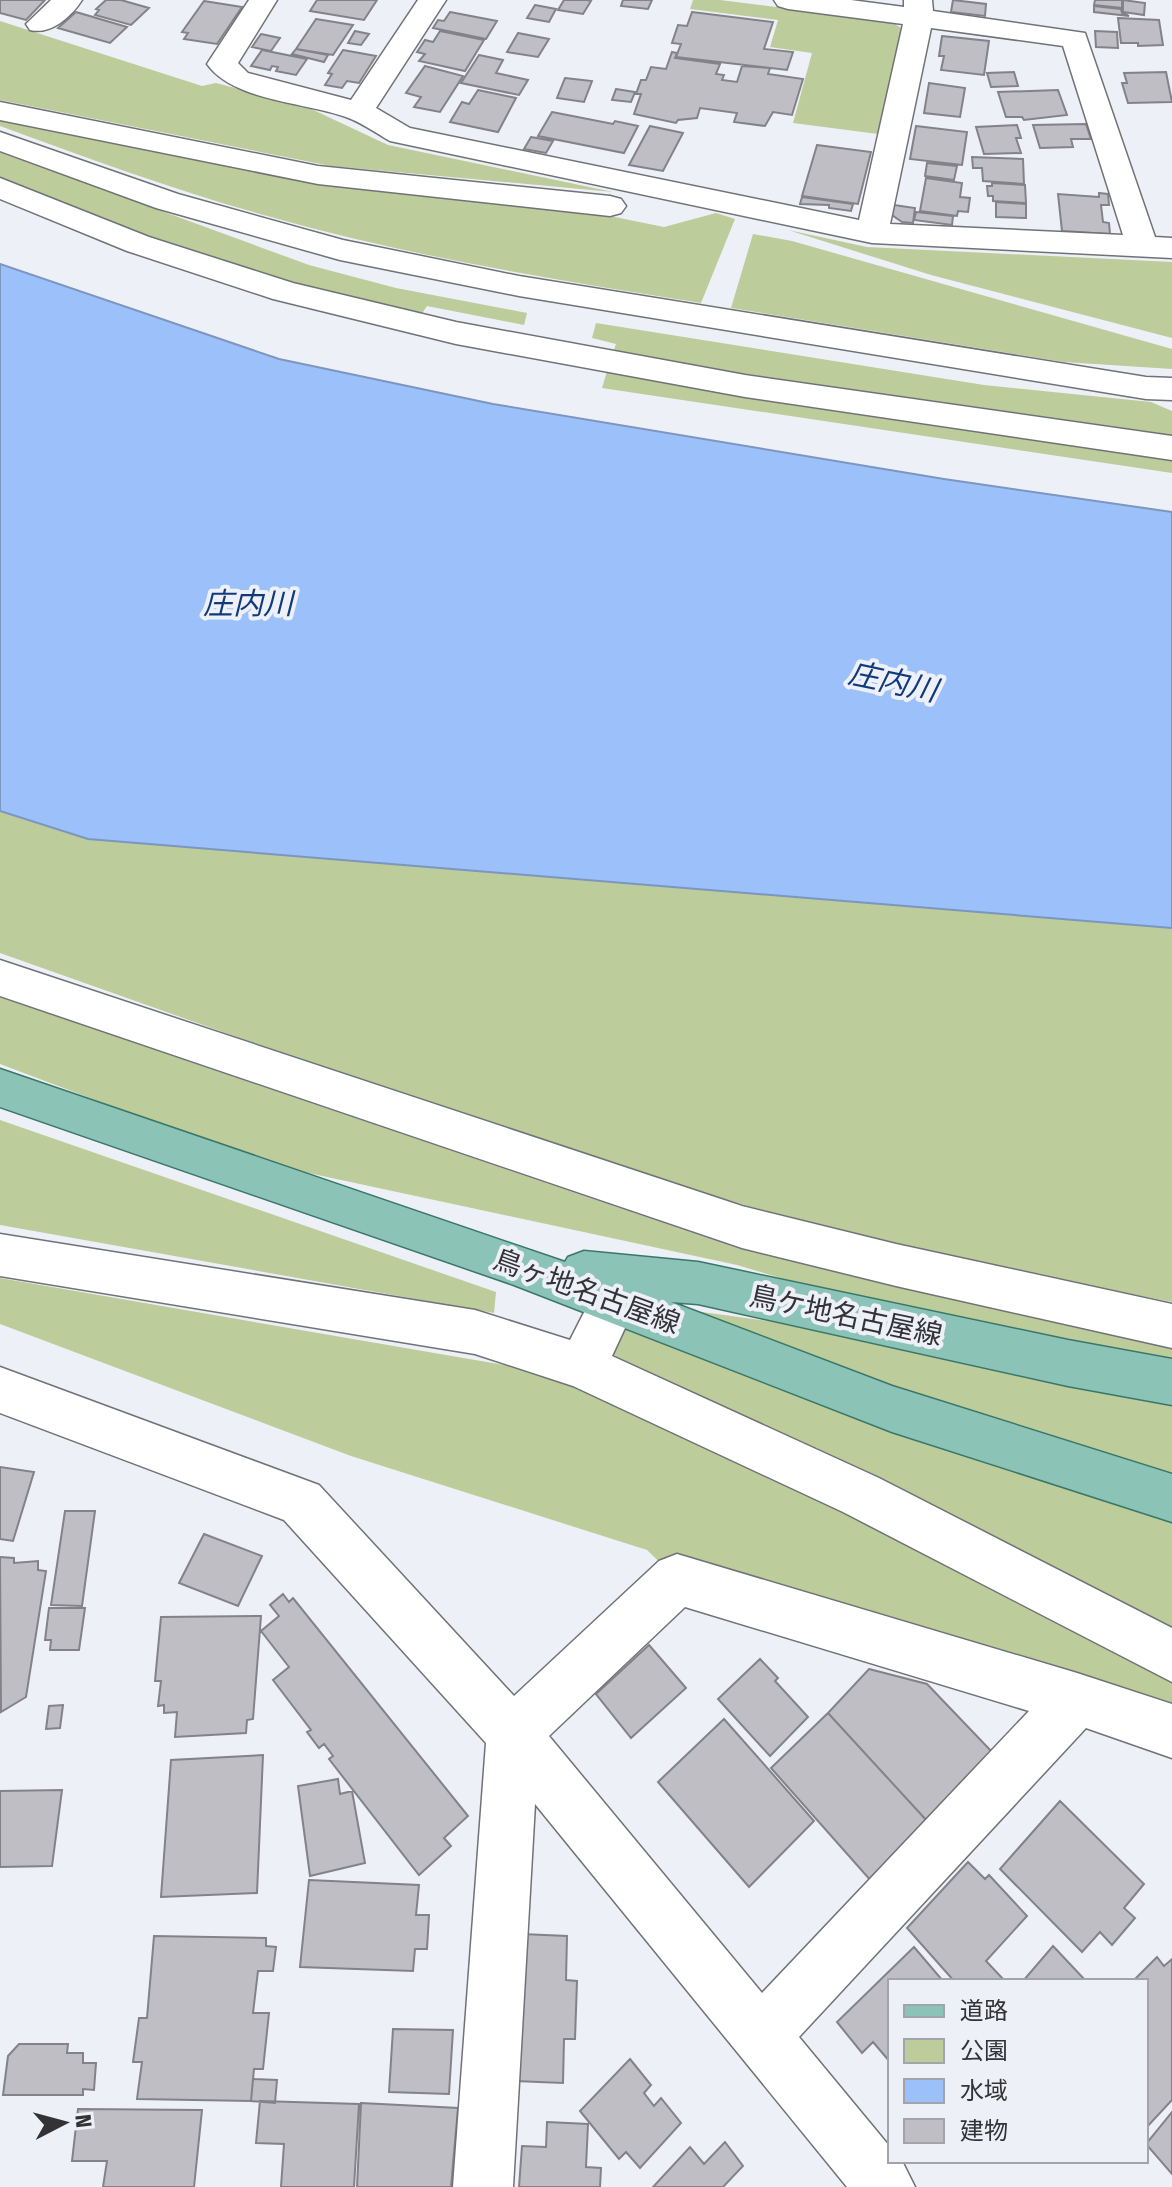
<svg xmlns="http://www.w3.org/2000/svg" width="1172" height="2187" viewBox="0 0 1172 2187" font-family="'Fira Sans Condensed','Noto Sans JP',sans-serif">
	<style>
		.green { fill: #bccc9a }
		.water { fill: #9bc0fa; stroke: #7c96bf; stroke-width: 2 }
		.building { fill: #bfbec4; stroke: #838288; stroke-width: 2 }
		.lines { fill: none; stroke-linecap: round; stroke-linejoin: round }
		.minor-casing { stroke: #707278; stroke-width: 3 }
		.major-casing { stroke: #3a7769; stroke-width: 3 }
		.minor { fill: #fff; fill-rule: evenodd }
		.major { fill: #8bc3b6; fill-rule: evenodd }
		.labels { text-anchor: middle; stroke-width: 8; stroke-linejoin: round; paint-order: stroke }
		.street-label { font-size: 28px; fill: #333336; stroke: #eef0f7 }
		.water-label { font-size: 30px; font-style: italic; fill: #113a7d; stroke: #eef0f7 }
	</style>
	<rect width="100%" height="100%" fill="#eef0f7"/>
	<!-- green -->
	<path class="green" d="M693,0H720L890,21L903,29L878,134L793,123L812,53L770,47L778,20L690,9Z
		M0,21L202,86L216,83L307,107L388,145L613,192L331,166L0,100Z
		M0,121L311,183L600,214L664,227L716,213L735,219L701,303C557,280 412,257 271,217C179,192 90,159 0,126Z
		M0,152L309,265L396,288L527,313L524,325L427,306L418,319L290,288L148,239L0,182Z
		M788,230L867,247L1172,262V338L931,275Z
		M753,234L792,241L1172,349V369L1064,362L731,308Z
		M596,323L984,385L1151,402L1172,411V444L611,359L616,344L592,338Z
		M608,368L1172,452V473L602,388Z
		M0,811L88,839L1172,928V1302L898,1249L564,1153L0,953Z
		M0,997L737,1248L892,1285L1172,1333V1719L677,1579L647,1550L351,1456L0,1324V1278L521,1368L582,1366L615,1300L1061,1361L737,1265L262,1163L0,1064Z
		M0,1120L496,1292L494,1313L0,1225Z"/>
	<!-- water -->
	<path class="water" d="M0,264L279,359L493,404L944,479L1172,512V928L88,839L0,811Z"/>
	<!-- building -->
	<path class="building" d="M0,0H45L26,20L0,13Z
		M106,0H121L149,8L131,25L95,15L99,10L96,9Z
		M317,0H377L364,20L310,11Z
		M564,0H587L591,1L583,14L558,10Z
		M623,0H652L648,9L621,6Z
		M953,0L986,4L985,16L951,12Z
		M1095,0H1122V8L1094,5Z
		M1123,0L1145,3L1144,15L1123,12Z
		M204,1L242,7L217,44L184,39L188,33L182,32Z
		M535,5L556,9L549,22L527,18Z
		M1094,6L1121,9L1122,13L1129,16L1094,12Z
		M76,12L127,27L110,43L58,28Z
		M450,12L497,21L486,39L433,28L438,20L444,21Z
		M692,12L773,22L764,49L793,52L787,70L676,57L681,44L672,43L678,25L687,26Z
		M1118,18L1159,20L1163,45L1138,46V43H1121Z
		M316,19L353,25L333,55L296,49Z
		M355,31L369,34L361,45L348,43Z
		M440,31L484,40L465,71L419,61L425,54L417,52L425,40L433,42Z
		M1095,31L1117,32L1118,48L1096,47Z
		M518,33L549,39L538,57L507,52Z
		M261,34L280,38L271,51L252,47Z
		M942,36L989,41L984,75L941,70L944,56H939Z
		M296,49L328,55L324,62L292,54Z
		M262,50L307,59L296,75L276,71L278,67L272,66L270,70L251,66Z
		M343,50L376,56L359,83L347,81L342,88L325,85L332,74L328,73Z
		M672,52L677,53L675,58L720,64L716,74L724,75L722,80L737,82L742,66L770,68L768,74L803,79L792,115L773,112L765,126L734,122L737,113L700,108L697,118L678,120L676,123L634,114L641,94H636L641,80H646L651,67L666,69Z
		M479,55L503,60L496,73L528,80L519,95L461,83Z
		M425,66L463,76L440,112L414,107L421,97L406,93Z
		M1014,72L1018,86L991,87L987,73Z
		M1166,72L1172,102L1128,103L1122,83H1127L1124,73Z
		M565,78L592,81L584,102L557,98Z
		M929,83L965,88L960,117L924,113Z
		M616,89L635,92L631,102L612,100Z
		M478,90L516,98L498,132L450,122L462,102L469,104Z
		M1058,90L1067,115L1024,120L1022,117H1006L998,92Z
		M552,112L613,124L615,121L638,126L624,153L538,136Z
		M1086,124L1091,139H1071L1073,147L1040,148L1033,125Z
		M1017,125L1021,138H1016L1021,153L984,154L976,127Z
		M650,126L683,133L663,171L629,165Z
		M916,126L967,132L962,165L910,159Z
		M531,137L553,141L546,153L524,149Z
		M817,145L871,152L858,204L802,196Z
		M972,157L1023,159L1024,184L983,181L982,168H973Z
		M927,163L957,166L954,180L925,176Z
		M926,178L962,183L960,197L970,198L968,212L958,211L957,216L920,211Z
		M992,183L1025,185L1026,203L993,201V196H988L987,186H992Z
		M1099,193L1108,194L1109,205H1101L1103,222L1109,223L1110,234L1062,231L1058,194L1099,197Z
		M802,197L853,204L851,211L829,208V205L800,204Z
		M996,202L1026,204V218L996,217Z
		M894,205L915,208L913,223L902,222L892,215Z
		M916,212L953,216L952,225L914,220Z
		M0,1467L34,1472L13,1541L0,1539Z
		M65,1511H95L82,1606L51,1605Z
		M204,1534L262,1556L238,1606L179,1583Z
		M0,1557L14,1558V1563L38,1561V1570L46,1571L26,1697L1,1712Z
		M283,1594L289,1602L293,1598L468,1816L444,1838L451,1846L419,1875L329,1759L333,1756L324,1744L319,1748L307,1732L311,1730L273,1680L289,1667L261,1631L279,1616L270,1605Z
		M49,1608H85L79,1650H50L51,1640H45Z
		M261,1616L253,1719L247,1720L246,1733L175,1737L177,1712L164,1713V1705L158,1706L161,1681H155L161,1617Z
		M649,1645L686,1688L631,1738L596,1694Z
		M760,1659L778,1678L775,1681L808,1717L770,1756L718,1699Z
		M869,1669L927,1684L994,1754L928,1822L828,1713Z
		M63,1705L60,1728L46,1729L49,1706Z
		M828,1713L928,1822L872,1882L771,1768Z
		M724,1719L814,1821L749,1887L658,1782Z
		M263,1755L257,1893L161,1897L171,1760Z
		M338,1779L340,1794L352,1791L365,1863L310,1876L298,1786Z
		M62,1790L52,1866L0,1867V1791Z
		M1060,1801L1144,1884L1124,1908L1135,1918L1112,1945L1100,1932L1082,1952L1000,1869Z
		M968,1862L985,1879L989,1875L1027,1916L986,1961L1005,1981H954L907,1928Z
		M309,1880L419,1885L416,1915H429L427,1949H415L413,1971L300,1967Z
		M522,1934L567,1936L566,1980L577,1981L575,2039H564L563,2083L515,2081Z
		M154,1936L266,1938V1946L276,1947L273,1971H258L253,2013H269L263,2069H254L251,2101L137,2099L142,2062H133L139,2018H147Z
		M1053,1946L1086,1981H1023Z
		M914,1947L943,1981H890V2062L873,2042L862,2053L837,2022Z
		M1157,1957L1164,1966L1172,1959V2100L1146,2128V1981H1133Z
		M393,2029L453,2030L449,2094L389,2092Z
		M19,2044H68L67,2053H83V2063H96L94,2090L83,2089V2095H3L8,2056Z
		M630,2059L651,2085L644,2093L654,2106L661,2098L681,2123L640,2168L626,2152L619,2159L580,2111Z
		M253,2079L277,2080L275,2103L251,2101Z
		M260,2101L359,2104L354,2187H281L284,2144L256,2143Z
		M361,2103L458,2108L451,2187H357Z
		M78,2109L202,2110L194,2187H103L107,2161H72Z
		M1172,2112V2174L1146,2144Z
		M547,2122L588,2124L586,2167L601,2168L600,2187H519L522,2146L546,2147Z
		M725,2142L743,2166L723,2187H653L690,2147L704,2164Z"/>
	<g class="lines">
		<defs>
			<path id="minor" d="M51,0H82C71,17 51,35 30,30L26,24Z
				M249,0H277L238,63L248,73L351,100L418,0H446L376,108L410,128L859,220L903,24L788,9L778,6L774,0H851L904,7V0H932L933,11L1085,33L1155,237L1172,238V258L872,243L390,141C376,133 361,122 346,117C305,102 233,101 207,64ZM931,28L1063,46L1123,235L890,224Z
				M0,102L318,166L610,196L621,199L626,206L621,213L610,216L318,184L0,120Z
				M0,132L178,194L343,240L519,276L1146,377L1172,378V400L1146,399L519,296L340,260L156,208L0,151Z
				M0,178L149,237L293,283L456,322L745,375L1172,436V460L745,397L456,344L273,299L127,251L0,199Z
				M0,960L742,1206L896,1244L1172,1304V1348L896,1286L742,1248L0,996Z
				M0,1234L475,1310L570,1340L598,1285L615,1278L632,1285L638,1300L612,1356L879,1478L1172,1628V1682L843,1512L573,1386L475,1354L0,1276Z
				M0,1367L319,1485L514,1696L659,1561L677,1554L1077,1673L1172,1704V1758L1086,1728L799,2037L890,2147V2161H902L915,2187H847L535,1804L513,2187H453L486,1743L284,1520L0,1413ZM685,1607L1029,1711L762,1993L549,1736Z"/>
			<path id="major" d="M0,1069L565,1262L568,1257L584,1251L698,1262L1068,1340L1172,1359V1405L1068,1386L698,1304L671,1302L892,1386L1172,1474V1522L892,1432L514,1285L0,1107Z"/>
		</defs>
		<!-- minor casing -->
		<use href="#minor" class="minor-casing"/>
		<!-- major casing -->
		<use href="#major" class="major-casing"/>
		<!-- minor -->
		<use href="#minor" class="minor"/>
		<!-- major -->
		<use href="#major" class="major"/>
	</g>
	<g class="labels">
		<!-- street labels -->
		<g class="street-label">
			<text transform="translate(587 1291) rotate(20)" y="10">鳥ヶ地名古屋線</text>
			<text transform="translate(846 1315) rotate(12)" y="10">鳥ケ地名古屋線</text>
		</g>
		<!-- water labels -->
		<g class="water-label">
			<text x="248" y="614">庄内川</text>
			<text transform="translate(893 682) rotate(12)" y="10">庄内川</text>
		</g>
	</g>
	<!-- legend -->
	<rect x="888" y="1979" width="260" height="184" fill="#eef0f7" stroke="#a3a4aa" stroke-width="2"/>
	<rect x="904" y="2005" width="40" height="12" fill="#8bc3b6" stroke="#a3a4aa" stroke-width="2"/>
	<text x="960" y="2019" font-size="24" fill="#333336">道路</text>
	<rect x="904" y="2039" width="40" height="24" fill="#bccc9a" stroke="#a3a4aa" stroke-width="2"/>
	<text x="960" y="2059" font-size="24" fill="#333336">公園</text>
	<rect x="904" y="2079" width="40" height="24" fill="#9bc0fa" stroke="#a3a4aa" stroke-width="2"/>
	<text x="960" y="2099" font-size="24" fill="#333336">水域</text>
	<rect x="904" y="2119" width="40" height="24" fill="#bfbec4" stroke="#a3a4aa" stroke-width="2"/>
	<text x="960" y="2139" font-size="24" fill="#333336">建物</text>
	<!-- north arrow -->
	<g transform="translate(64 2123) rotate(84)" stroke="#eef0f7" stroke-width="6" paint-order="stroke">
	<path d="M0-6L14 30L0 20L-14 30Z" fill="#333336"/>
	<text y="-12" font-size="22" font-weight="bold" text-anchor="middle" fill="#333336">N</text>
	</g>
</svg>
